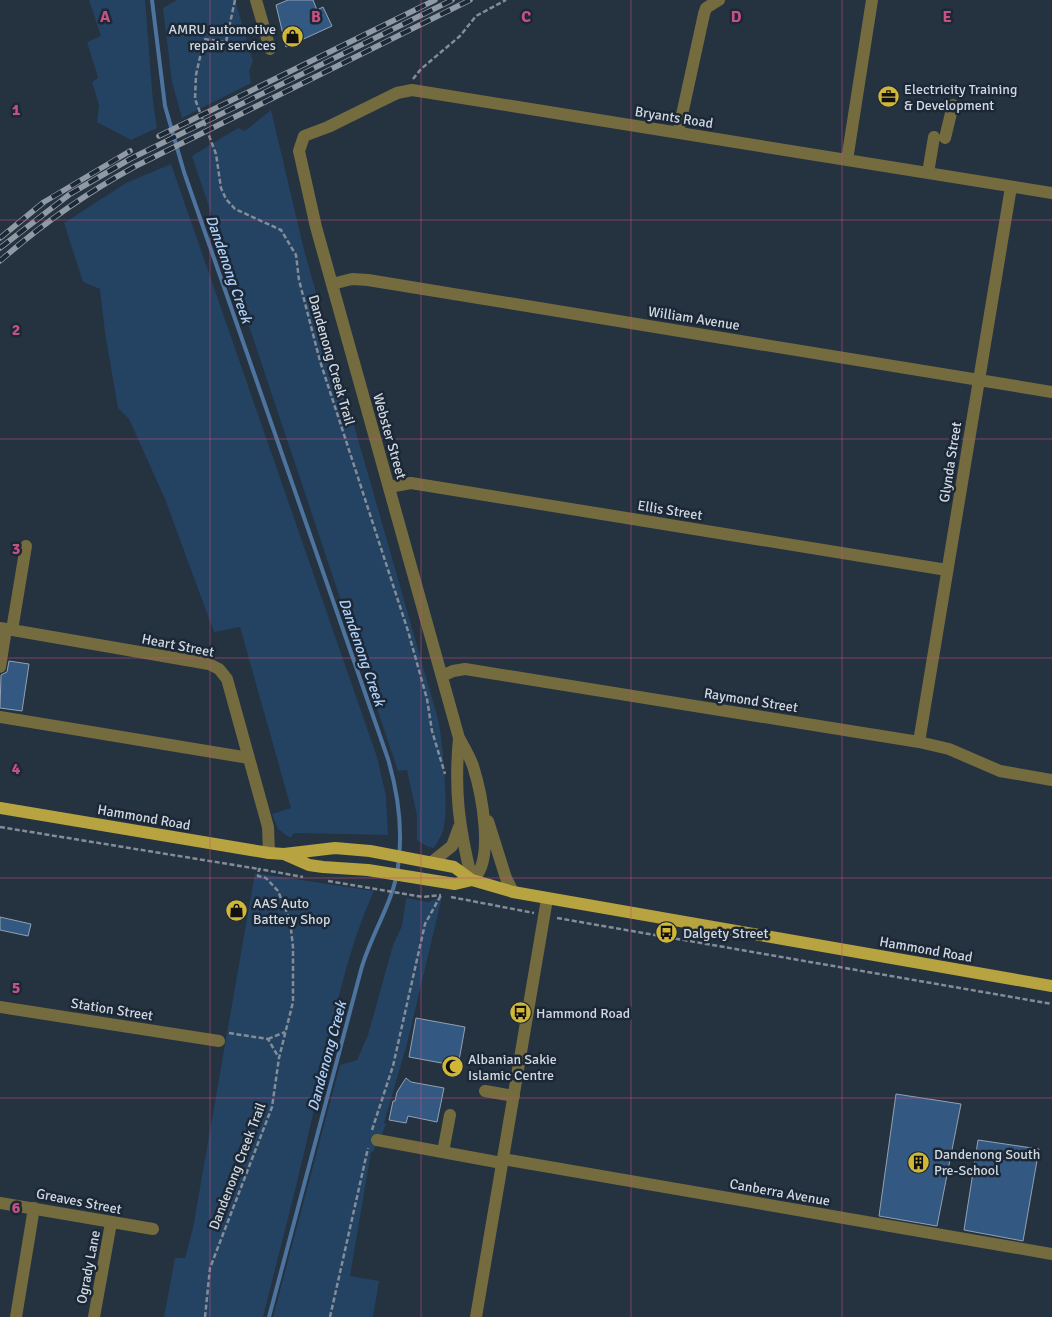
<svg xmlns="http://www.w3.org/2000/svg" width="1052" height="1317" viewBox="0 0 1052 1317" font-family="Signika,sans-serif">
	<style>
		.green { fill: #244262 }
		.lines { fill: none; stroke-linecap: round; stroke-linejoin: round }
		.stream { stroke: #4d739f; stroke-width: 4 }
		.building { fill: #335982; stroke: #92a1b2 }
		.path { stroke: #838d98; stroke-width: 2.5; stroke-dasharray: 5 2.5; stroke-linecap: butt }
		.minor { stroke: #746b3f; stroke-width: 12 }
		.major { stroke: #b7a340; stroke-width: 12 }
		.rail-casing { stroke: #909aa5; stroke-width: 5.5 }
		.rail { stroke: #1c2836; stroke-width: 4; stroke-dasharray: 11; stroke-linecap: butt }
		.grid { fill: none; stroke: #c65283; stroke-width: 1; stroke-opacity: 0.55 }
		.labels { text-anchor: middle; stroke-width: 5; stroke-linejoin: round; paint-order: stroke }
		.poi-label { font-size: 14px; fill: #d0d8e1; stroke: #1c2836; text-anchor: start }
		.street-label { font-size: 14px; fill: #d0d8e1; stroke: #1c2836 }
		.water-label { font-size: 15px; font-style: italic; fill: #aed0f8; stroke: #1c2836 }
		.grid-label { font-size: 16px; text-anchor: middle; font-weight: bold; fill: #c65283; stroke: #1c2836; stroke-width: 5; stroke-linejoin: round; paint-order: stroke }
	</style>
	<rect width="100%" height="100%" fill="#253240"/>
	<!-- green -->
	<path class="green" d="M89,0H145L153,101L157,128L131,140L97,122L99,105L92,82L98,78L87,42L101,36Z
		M177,0H235L253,61L249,71L251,83L182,118L172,82L163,8Z
		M271,110L304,250L438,719C443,741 449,810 443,831C441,837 437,842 434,848L428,847L417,840V816L407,770L398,771L192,156L238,128L245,131Z
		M171,164L377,757L386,796L388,835L294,833L290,838L278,829L272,814L291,808L240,627L214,632L165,499L129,419L118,408L105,333L100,289L83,282L64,223L126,183Z
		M255,873L374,891C342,961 330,1039 313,1114C298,1182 280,1249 263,1317H164L175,1258H185L193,1228Z
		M442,897L407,1044L384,1123L386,1124L381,1137H377L374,1151L371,1152L350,1276L379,1281L373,1317H273L340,1065L357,1060L368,1035L393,945L402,926L406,898L428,902Z"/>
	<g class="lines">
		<!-- stream -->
		<path class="stream" d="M152,0L165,106L184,172L388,759C398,793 403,832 398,867C394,901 370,936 361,970C330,1086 300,1202 269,1317"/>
	</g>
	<!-- building -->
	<path class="building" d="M288,0H313L317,10L323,7L332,26L286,47L276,5Z
		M9,661L29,664L22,711L0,708L1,675L7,672Z
		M0,917L31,924L28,936L0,930Z
		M416,1018L465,1027L458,1066L409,1057Z
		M406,1078L411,1082L444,1088L437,1122L408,1116L406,1123L389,1120L393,1101H395L397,1092Z
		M896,1094L961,1104L937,1226L879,1216Z
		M978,1140L1039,1149L1023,1241L964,1230Z"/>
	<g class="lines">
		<!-- path -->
		<path class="path" d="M235,0L226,42L204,39L196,75L195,99L216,154L221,188L226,199L235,209L281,230L296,255L299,280L320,361L408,631L427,699L432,731L445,774
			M413,79L421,69L460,36L476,16L506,0
			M0,827L259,869
			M328,881L423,897L441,895
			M451,897L534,913
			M557,918L1052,1004
			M229,1033L268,1039L279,1058
			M268,1039L285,1032
			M372,1130L393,1066L425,924L441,895
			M205,1317L210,1268L272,1107L279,1058L293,1002V947L290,920L278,891L266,878L258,876L259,869L303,877
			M330,1317L368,1148"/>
		<!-- minor -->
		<path class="minor" d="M256,0L270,49
			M678,133L704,14L706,8L719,0
			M945,138L953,105
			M847,160L872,0
			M928,173L934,137
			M332,284L352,279L368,280L1052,392
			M389,487L411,483L947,570
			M0,628L209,664L219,669L227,679L268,827L269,853
			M12,630L26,546
			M0,667L6,629
			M442,676L453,671L465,669L919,742L949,749L1000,771L1052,780
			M0,717L249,758
			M459,738C454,791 459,828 472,880C496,862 481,791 473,766C470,757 464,747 459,738L316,227L299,151L304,136L328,127L397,93L412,90L1052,193
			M919,742L1011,187
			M488,821L506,878L513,892
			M432,862L452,846L459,827
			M0,1007L219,1041
			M485,1091L514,1096
			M377,1140L502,1163
			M443,1152L450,1115
			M503,1159L1052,1254
			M0,1203L153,1229
			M16,1317L34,1208
			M94,1317L111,1223
			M476,1317L547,899"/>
		<!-- major -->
		<path class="major" d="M0,808L269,853L284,854L335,848L370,851L454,867L472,880L513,892L1052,986
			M284,854L309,865L323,867L368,870L455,884L472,880"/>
		<defs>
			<path id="rail" d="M159,136L435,0
				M0,238L44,202L130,151
				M0,248L70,194L130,159L452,0
				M0,261C42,224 85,194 134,167L470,0"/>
		</defs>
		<!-- rail casing -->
		<use href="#rail" class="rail-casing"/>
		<!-- rail -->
		<use href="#rail" class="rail"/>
	</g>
	<!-- grid -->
	<path class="grid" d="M210,0V1317M421,0V1317M631,0V1317M842,0V1317M0,220H1052M0,439H1052M0,658H1052M0,878H1052M0,1098H1052"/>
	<!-- icons -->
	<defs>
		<symbol id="shop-disc" viewBox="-11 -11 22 22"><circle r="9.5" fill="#d0b736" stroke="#1c2836"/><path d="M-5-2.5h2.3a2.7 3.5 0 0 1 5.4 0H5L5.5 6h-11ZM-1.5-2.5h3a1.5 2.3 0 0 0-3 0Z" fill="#111"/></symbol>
		<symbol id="office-disc" viewBox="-11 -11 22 22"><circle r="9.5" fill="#d0b736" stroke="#1c2836"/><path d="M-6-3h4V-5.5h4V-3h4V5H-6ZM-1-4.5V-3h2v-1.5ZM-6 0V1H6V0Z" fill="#111"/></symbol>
		<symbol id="bus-disc" viewBox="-11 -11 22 22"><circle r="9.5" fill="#d0b736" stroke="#1c2836"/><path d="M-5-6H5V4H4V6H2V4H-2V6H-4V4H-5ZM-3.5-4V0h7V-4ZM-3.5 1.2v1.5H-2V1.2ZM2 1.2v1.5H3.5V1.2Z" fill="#111"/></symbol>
		<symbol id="mosque-disc" viewBox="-11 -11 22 22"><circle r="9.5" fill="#d0b736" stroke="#1c2836"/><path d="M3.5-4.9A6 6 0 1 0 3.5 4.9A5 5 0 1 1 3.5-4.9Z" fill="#111"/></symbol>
		<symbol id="building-disc" viewBox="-11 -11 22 22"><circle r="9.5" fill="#d0b736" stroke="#1c2836"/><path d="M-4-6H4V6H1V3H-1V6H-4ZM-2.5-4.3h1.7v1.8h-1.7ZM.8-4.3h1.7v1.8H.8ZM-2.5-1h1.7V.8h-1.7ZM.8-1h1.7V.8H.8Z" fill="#111"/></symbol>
	</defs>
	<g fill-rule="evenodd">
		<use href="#shop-disc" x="280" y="24" width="25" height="25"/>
		<use href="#office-disc" x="876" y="84" width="25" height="25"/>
		<use href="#shop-disc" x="224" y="898" width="25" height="25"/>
		<use href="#bus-disc" x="654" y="920" width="25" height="25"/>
		<use href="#bus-disc" x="508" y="1000" width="25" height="25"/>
		<use href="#mosque-disc" x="440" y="1054" width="25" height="25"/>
		<use href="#building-disc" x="906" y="1150" width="25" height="25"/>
	</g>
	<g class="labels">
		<!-- poi labels -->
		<g class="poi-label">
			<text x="276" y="34" text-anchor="end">AMRU automotive<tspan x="276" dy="16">repair services</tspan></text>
			<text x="904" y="94">Electricity Training<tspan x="904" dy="16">&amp; Development</tspan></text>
			<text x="253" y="908">AAS Auto<tspan x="253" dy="16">Battery Shop</tspan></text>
			<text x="683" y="938">Dalgety Street</text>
			<text x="536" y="1018">Hammond Road</text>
			<text x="468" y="1064">Albanian Sakie<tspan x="468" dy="16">Islamic Centre</tspan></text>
			<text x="934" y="1159">Dandenong South<tspan x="934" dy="16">Pre-School</tspan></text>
		</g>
		<!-- street labels -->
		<g class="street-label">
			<text transform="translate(674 117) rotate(9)" y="5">Bryants Road</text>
			<text transform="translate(694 318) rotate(9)" y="5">William Avenue</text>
			<text transform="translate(332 360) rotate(74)" y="5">Dandenong Creek Trail</text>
			<text transform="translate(390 436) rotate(74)" y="5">Webster Street</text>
			<text transform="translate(950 462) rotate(-81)" y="5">Glynda Street</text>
			<text transform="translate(670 510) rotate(9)" y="5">Ellis Street</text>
			<text transform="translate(178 645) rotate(11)" y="5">Heart Street</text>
			<text transform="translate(751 700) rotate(9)" y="5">Raymond Street</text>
			<text transform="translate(144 817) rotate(10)" y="5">Hammond Road</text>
			<text transform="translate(926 949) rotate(10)" y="5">Hammond Road</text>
			<text transform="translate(112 1009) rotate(9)" y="5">Station Street</text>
			<text transform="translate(237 1166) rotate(-69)" y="5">Dandenong Creek Trail</text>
			<text transform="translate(780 1192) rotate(10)" y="5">Canberra Avenue</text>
			<text transform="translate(79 1201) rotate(11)" y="5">Greaves Street</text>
			<text transform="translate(88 1267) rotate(-79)" y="5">Ogrady Lane</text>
		</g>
		<!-- water labels -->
		<g class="water-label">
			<text transform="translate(229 269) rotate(71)" y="5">Dandenong Creek</text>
			<text transform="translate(362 652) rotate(71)" y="5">Dandenong Creek</text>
			<text transform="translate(327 1056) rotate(-75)" y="5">Dandenong Creek</text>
		</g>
	</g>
	<g class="grid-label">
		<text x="105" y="22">A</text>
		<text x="316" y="22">B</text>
		<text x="526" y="22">C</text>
		<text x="736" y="22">D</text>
		<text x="947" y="22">E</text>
		<text x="16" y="115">1</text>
		<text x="16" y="335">2</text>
		<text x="16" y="554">3</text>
		<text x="16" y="774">4</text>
		<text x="16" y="993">5</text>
		<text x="16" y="1213">6</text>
	</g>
</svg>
